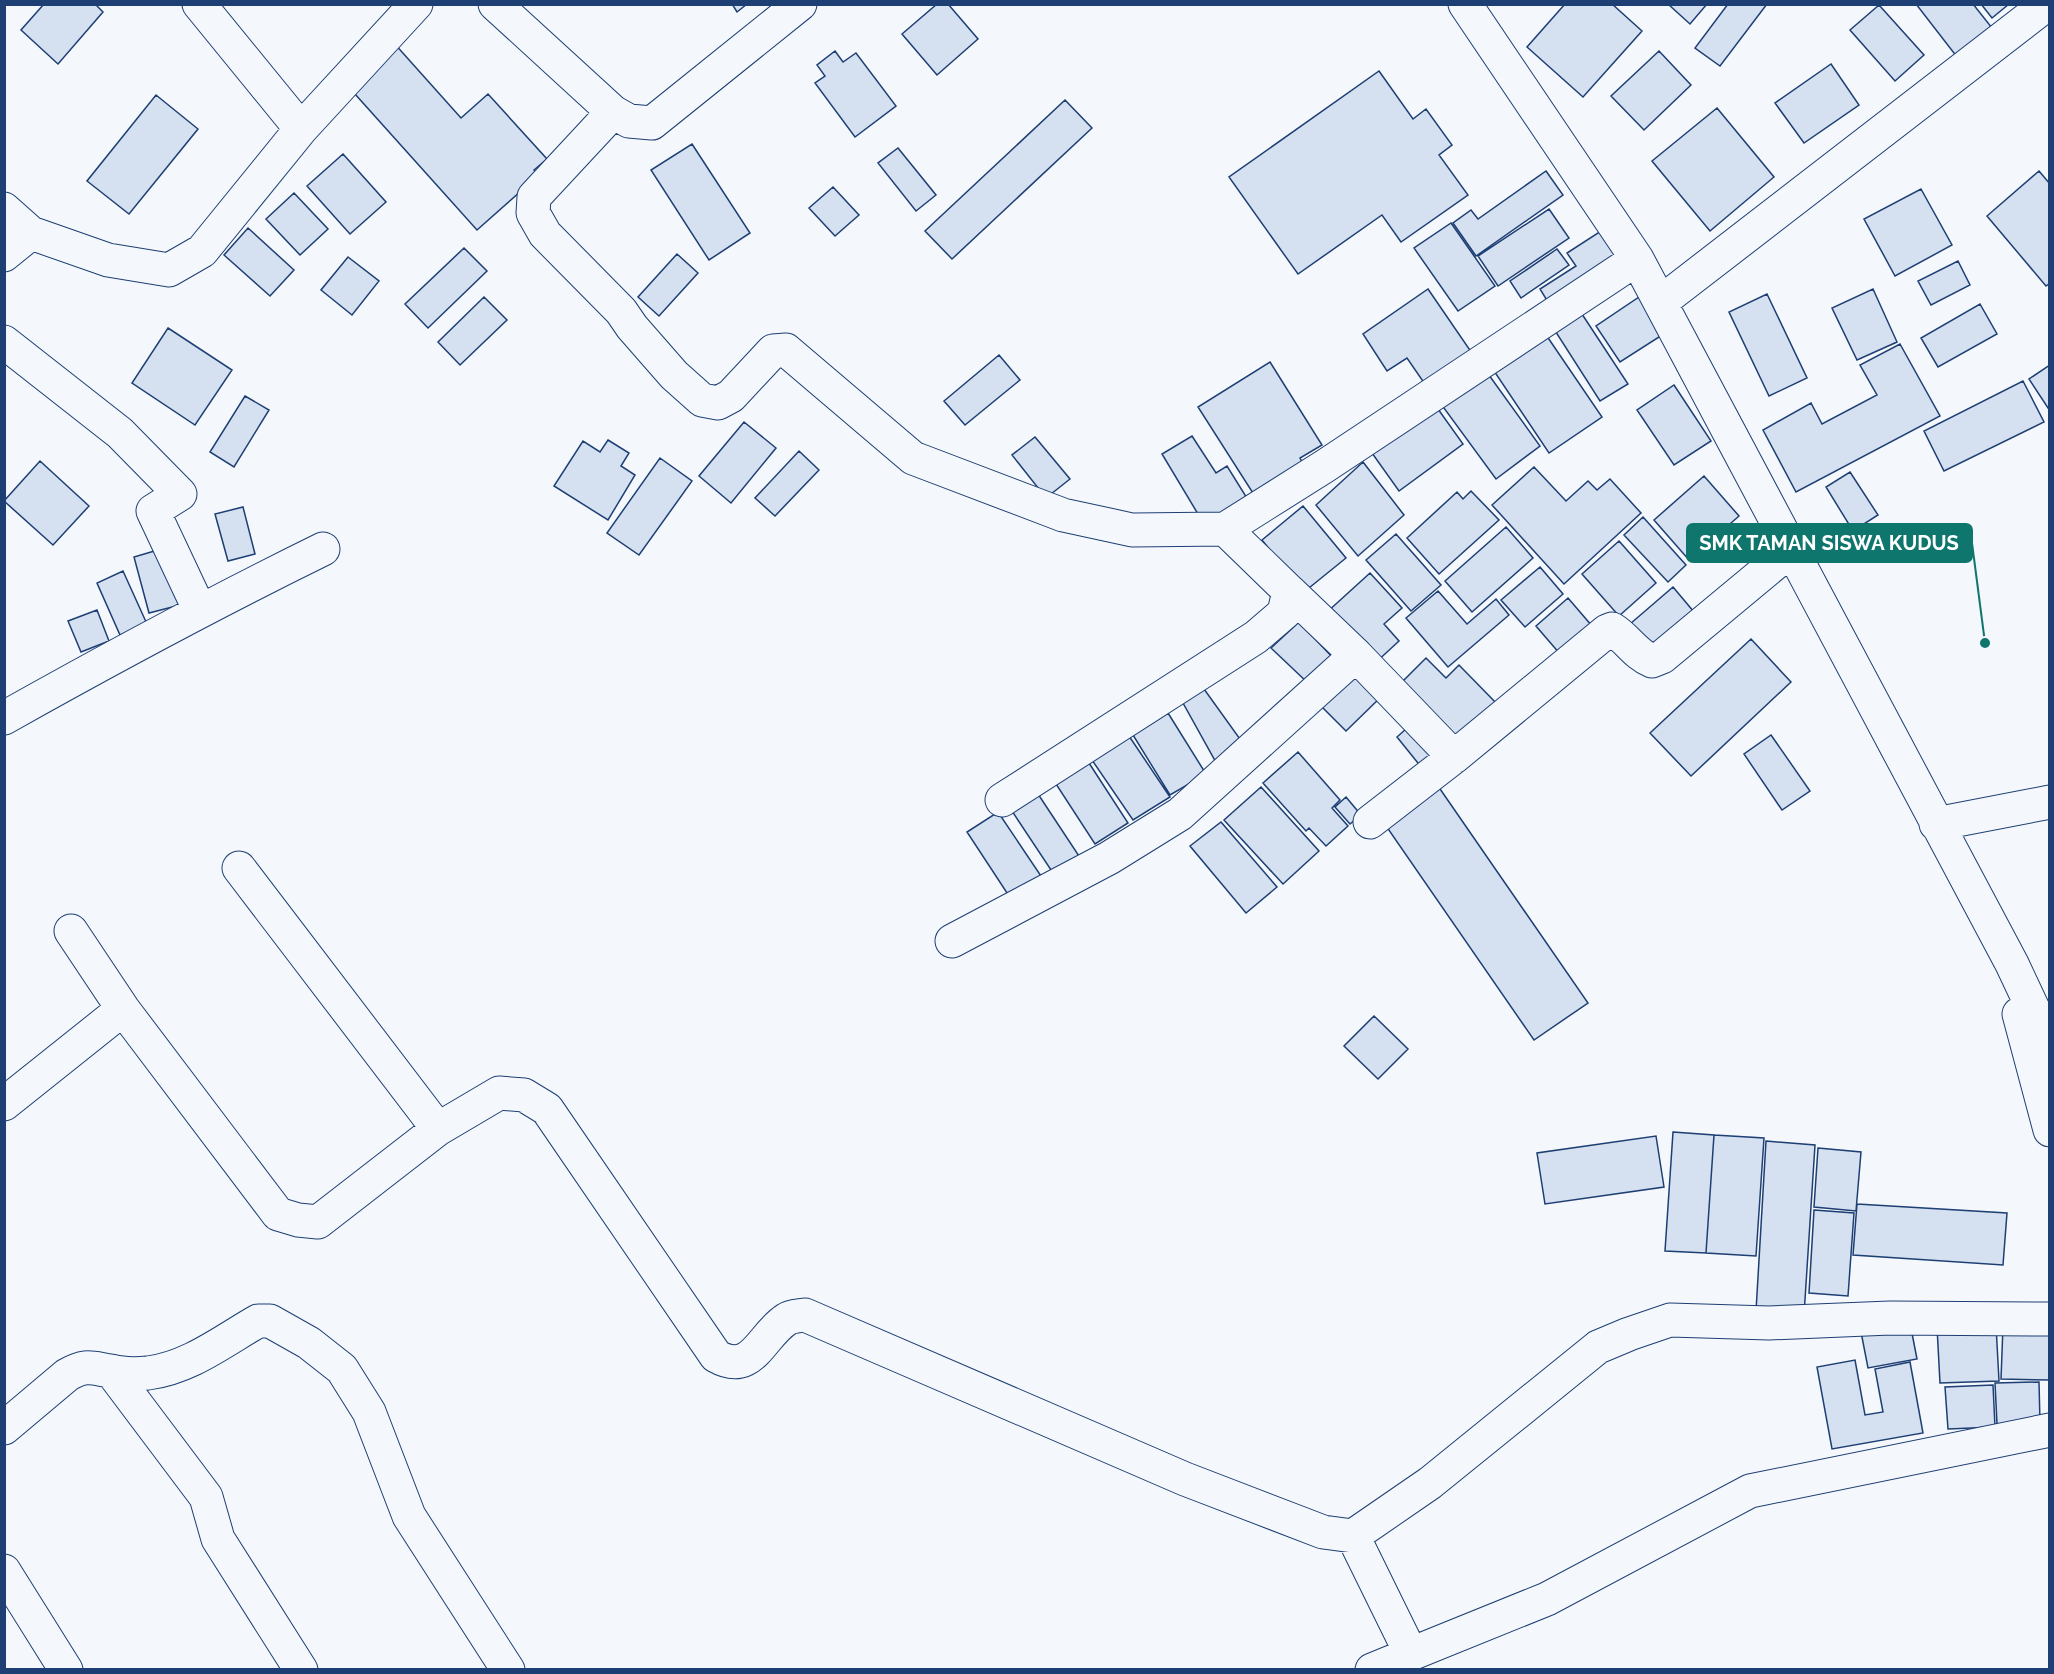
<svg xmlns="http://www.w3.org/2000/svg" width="2054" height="1674" viewBox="0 0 2054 1674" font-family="Raleway,sans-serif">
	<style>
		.building { fill: #d5e0f0; stroke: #1d3f73; stroke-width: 1.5 }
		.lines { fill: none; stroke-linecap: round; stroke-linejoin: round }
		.minor-casing { stroke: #1d3f73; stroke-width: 35 }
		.minor { stroke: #f4f7fb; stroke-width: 33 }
		.leader { fill: none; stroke: #0f766e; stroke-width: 2 }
		.callout-dot { fill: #0f766e; stroke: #f4f7fb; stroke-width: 2 }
		.callout { fill: #0f766e; stroke: #0f766e; stroke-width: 2 }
		.callout-label { font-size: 20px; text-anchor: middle; font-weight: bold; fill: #fff }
	</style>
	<rect width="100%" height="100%" fill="#f4f7fb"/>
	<!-- building -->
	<path class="building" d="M44,4H95L103,12L58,64L21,30Z
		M732,4H747L737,12Z
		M937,4H948L978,39L937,75L902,34Z
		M1565,4H1612L1642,31L1583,97L1527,47Z
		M1668,4H1707L1690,24Z
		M1728,4H1767L1720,66L1695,48Z
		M1916,4H1973L2000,38L1964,66Z
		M1981,4H2009L1992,18Z
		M1879,5L1924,55L1895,81L1850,30Z
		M393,42L461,118L488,94L547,159L534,170L539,175L477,230L346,84Z
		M835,51L843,62L856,53L896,106L855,137L815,83L825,76L817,65Z
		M1659,51L1691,85L1644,130L1611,96Z
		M1831,64L1859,105L1804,143L1775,103Z
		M1379,71L1413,119L1426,109L1452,145L1439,155L1468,195L1401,242L1382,215L1298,274L1229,177Z
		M156,95L198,129L129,214L87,181Z
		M1065,100L1092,128L952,259L925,231Z
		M1717,108L1774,177L1710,231L1652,161Z
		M692,144L750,233L709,260L651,170Z
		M898,148L936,195L916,211L878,163Z
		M343,154L386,202L350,234L307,186Z
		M1546,171L1563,195L1476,256L1453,223L1471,210L1478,219Z
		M2039,171L2050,184V283L2046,286L1987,216Z
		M833,187L859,215L835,236L809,208Z
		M1921,189L1952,245L1895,276L1864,219Z
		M294,193L328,229L300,255L266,219Z
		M1549,209L1569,238L1498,286L1478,256Z
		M1451,223L1495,286L1458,311L1414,248Z
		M248,228L294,270L270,296L224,255Z
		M1601,231L1624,266L1554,312L1540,289L1576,266L1567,253Z
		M464,248L487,271L428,328L405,304Z
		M1557,249L1569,265L1521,298L1510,281Z
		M677,254L698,273L659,316L638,297Z
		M348,257L379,281L352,315L321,290Z
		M1958,261L1970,285L1931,305L1918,281Z
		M1428,289L1476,359L1429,390L1407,358L1387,371L1363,334Z
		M1873,289L1897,342L1857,360L1832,308Z
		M1645,293L1670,330L1620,362L1596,326Z
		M1767,294L1807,378L1769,396L1729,312Z
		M484,297L507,320L460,365L438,342Z
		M1980,304L1997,334L1938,367L1921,338Z
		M1578,308L1628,384L1600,401L1552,326Z
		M1540,326L1602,417L1549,453L1488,362Z
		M168,328L232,370L195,425L132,383Z
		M1900,344L1940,416L1796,492L1763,430L1811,403L1822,424L1877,395L1860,365Z
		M999,355L1020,380L965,425L944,401Z
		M1270,362L1322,445L1300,458L1307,471L1258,501L1198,407Z
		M2050,365V411L2029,379Z
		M1486,371L1540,446L1496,479L1441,404Z
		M2023,381L2044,422L1944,471L1924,431Z
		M1674,385L1711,441L1674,465L1637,410Z
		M245,396L269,410L234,467L210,452Z
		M1438,409L1463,444L1399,491L1367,446Z
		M744,422L776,448L731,503L699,476Z
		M1192,436L1216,473L1227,466L1250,503L1207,529L1162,454Z
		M1035,437L1070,479L1046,498L1012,455Z
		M608,440L629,453L621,466L635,475L608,520L554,486L583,441L600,452Z
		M799,451L819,470L775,516L755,498Z
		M660,458L692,481L639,555L607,533Z
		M40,461L89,506L53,545L4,501Z
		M1363,462L1404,515L1358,556L1316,505Z
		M1534,467L1566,501L1588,481L1597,490L1610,479L1641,513L1564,584L1492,505Z
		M1850,472L1878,515L1853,531L1826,487Z
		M1704,476L1739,516L1689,560L1654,520Z
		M1471,491L1499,520L1439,574L1407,538L1457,492L1463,499Z
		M1303,506L1346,558L1304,592L1262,540Z
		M243,507L255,554L228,561L215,514Z
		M1643,517L1686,565L1668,582L1624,535Z
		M1506,527L1533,558L1472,612L1445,581Z
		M1396,534L1441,585L1411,611L1366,560Z
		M1619,541L1656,583L1619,616L1582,574Z
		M168,547L184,604L149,613L134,557Z
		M1540,567L1563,594L1525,627L1501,600Z
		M123,571L147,624L120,635L97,583Z
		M1370,573L1402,608L1384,624L1399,641L1373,665L1326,613Z
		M1673,587L1694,612L1652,649L1630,624Z
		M1438,591L1467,624L1496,599L1509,615L1448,667L1406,618Z
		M1568,598L1598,633L1566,661L1536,626Z
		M97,610L109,641L81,652L68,621Z
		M1299,622L1335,660L1309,684L1271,648Z
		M1751,639L1791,682L1691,776L1650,733Z
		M1426,658L1446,678L1459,665L1499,706L1454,750L1397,687Z
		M1354,663L1385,693L1346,731L1315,700Z
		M1204,689L1245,746L1218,766L1183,703Z
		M1168,713L1206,774L1170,795L1133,735Z
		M1415,721L1441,752L1422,768L1397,737Z
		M1771,735L1810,791L1782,810L1744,754Z
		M1129,736L1170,797L1133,820L1092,760Z
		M1298,752L1340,800L1332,808L1348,826L1326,846L1309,828L1306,831L1263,783Z
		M1089,763L1128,823L1095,844L1056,784Z
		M1438,786L1588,1003L1534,1040L1384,823Z
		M1261,787L1319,851L1283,884L1224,820Z
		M1038,794L1079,856L1053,873L1012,811Z
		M1346,797L1361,815L1350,824L1335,807Z
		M998,812L1041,876L1009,896L967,832Z
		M1221,822L1277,887L1246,913L1190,846Z
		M1374,1016L1408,1049L1378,1079L1344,1046Z
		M1673,1132L1714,1135L1706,1253L1665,1251Z
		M1714,1135L1764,1138L1756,1256L1706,1253Z
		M1656,1136L1664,1187L1545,1204L1537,1153Z
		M1766,1141L1815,1145L1804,1315L1756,1311Z
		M1818,1148L1861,1152L1856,1211L1814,1207Z
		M1857,1204L2007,1213L2003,1265L1853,1255Z
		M1814,1210L1854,1213L1848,1296L1809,1293Z
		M1910,1323L1917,1359L1868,1368L1861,1332Z
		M1996,1325L1999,1381L1940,1383L1937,1327Z
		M2003,1326L2050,1327V1380L2001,1379Z
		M1855,1360L1865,1415L1883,1412L1875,1369L1910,1362L1923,1433L1832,1449L1817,1367Z
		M2039,1382L2040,1423L1997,1424L1995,1383Z
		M1993,1385L1995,1427L1948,1429L1945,1387Z"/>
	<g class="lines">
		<defs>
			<path id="minor" d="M199,4L301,129
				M495,4L613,112L629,121L652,123L800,4
				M1465,4L1637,259L2012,964L2050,1045
				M613,112L534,197L533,213L545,234L621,311L632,327L674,375L702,400L718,403L731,396L773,351L786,350L913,458L1063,515L1132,530L1225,529L1325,466L1637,259
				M4,209L31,233L108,260L169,270L202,251L301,129L416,4
				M4,255L31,233
				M1661,302L2047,4
				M4,342L120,433L180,494L153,511L200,611
				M1356,655L1454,757
				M4,718C109,659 215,602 323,549
				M1002,800L1256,637L1284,613L1289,591L1225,529
				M1370,822L1454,757L1607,631L1612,629C1627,638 1636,655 1652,661L1662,657L1792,549
				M1936,824L2050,802
				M239,868L438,1129
				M71,931L123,1009L278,1214L298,1220L318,1222L438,1129L499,1093L524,1095L547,1109L716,1356C753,1377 761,1335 787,1319C791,1316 800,1316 805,1315L1185,1479L1323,1532L1353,1536L1430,1483L1598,1347L1629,1334L1670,1320L1769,1323L1890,1318L2050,1319
				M952,941L1109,858L1180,814L1356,655L1289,591
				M2019,1014L2050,1130
				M4,1104L123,1009
				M112,1372L206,1497L218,1539L301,1670
				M4,1428L67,1375C86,1364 91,1368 111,1371C122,1374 137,1374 148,1373C189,1368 223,1341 258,1321H270L309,1343L342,1369L369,1412L409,1516L508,1670
				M1353,1536L1411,1654L1372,1670
				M4,1571L66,1670
				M1411,1654L1547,1599L1750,1491L2050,1430"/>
		</defs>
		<!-- minor casing -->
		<use href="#minor" class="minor-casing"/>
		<!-- minor -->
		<use href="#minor" class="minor"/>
	</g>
	<!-- callouts -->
	<path class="leader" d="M1985 643L1972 543"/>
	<circle class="callout-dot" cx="1985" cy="643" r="6"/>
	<rect class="callout" x="1687" y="524" width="285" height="38" rx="6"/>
	<g class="callout-label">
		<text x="1829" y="550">SMK TAMAN SISWA KUDUS</text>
	</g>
	<!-- border -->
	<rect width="2054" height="1674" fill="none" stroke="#1d3f73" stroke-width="12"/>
</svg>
